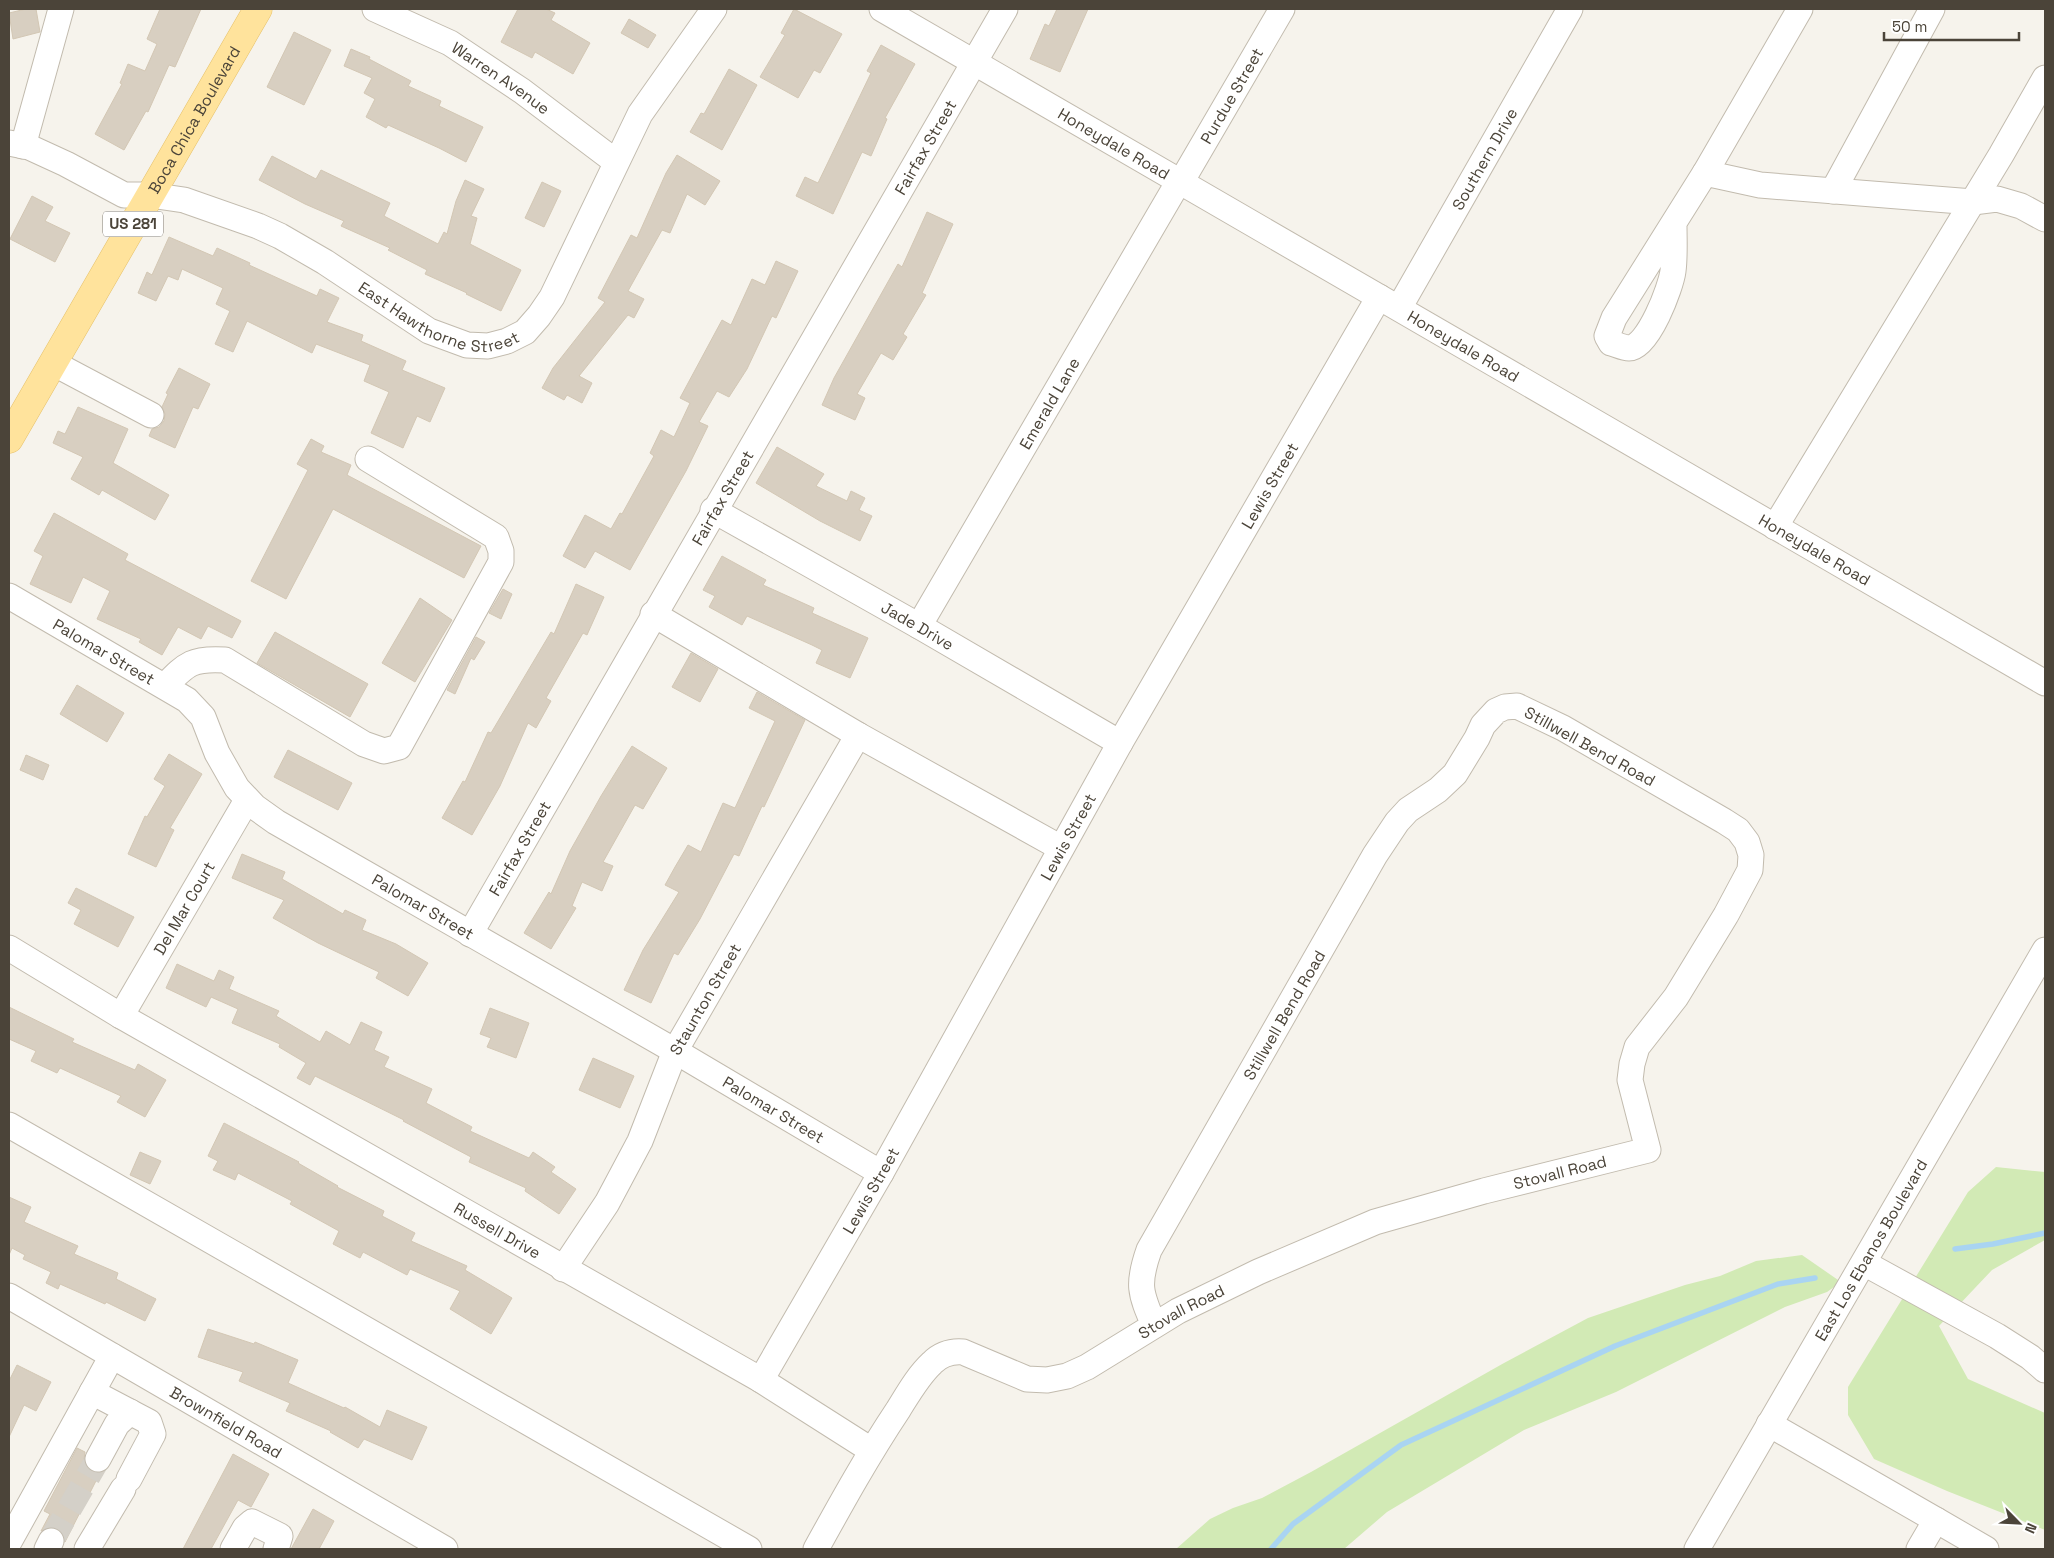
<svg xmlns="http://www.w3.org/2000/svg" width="2054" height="1558" viewBox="0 0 2054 1558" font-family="'Space Grotesk',sans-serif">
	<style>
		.green { fill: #d2eab5 }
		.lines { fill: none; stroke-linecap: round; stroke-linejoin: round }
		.stream { stroke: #a9d4f2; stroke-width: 5.5 }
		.building { fill: #d8cfc1; stroke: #d3c7b4 }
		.minor-tunnel { stroke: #d4d0c8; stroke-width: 25; stroke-dasharray: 25 12; stroke-linecap: butt }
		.minor-casing { stroke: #c2bbae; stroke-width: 27 }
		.major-casing { stroke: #e6c16a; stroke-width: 29 }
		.minor { stroke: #fff; stroke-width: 25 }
		.major { stroke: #ffe39c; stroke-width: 28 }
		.labels { text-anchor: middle; stroke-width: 4; stroke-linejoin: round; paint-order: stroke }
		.shield { fill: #fff; stroke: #817c74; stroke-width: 1 }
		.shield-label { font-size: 15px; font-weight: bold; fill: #4b4439 }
		.street-label { font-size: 16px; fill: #4b4439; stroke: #fff }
	</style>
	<rect width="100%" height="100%" fill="#f6f3ec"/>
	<!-- green -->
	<path class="green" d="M1996,1167L2045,1172V1240L1992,1270L1939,1326L1968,1379L2045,1413V1530L1947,1491L1874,1459L1848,1415V1387L1968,1192Z
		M1802,1255L1841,1282L1827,1292L1785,1307L1616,1392L1524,1430L1387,1512L1344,1549H1176L1210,1519L1233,1508L1262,1498L1311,1472L1504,1363L1588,1318L1685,1285L1720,1276L1756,1261Z"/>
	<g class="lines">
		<!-- stream -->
		<path class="stream" d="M1955,1249L1993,1244L2045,1233
			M1271,1549L1293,1524L1401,1445L1615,1346L1778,1284L1815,1278"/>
	</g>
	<!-- building -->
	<path class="building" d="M26,9H36L40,32L13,39L9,13Z
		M160,9H201L175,67L169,65L148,112L146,111L124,150L95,134L122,84L120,83L128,64L145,71L157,44L147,39Z
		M518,9H546L555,13L551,20L590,43L573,74L535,52L532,58L501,42Z
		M794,9L842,34L820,73L814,70L798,98L760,77L785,35L781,33Z
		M1057,9H1088L1060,72L1030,59L1045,24L1049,26Z
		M629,19L656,35L648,48L621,33Z
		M294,32L331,50L304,105L267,87Z
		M881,45L915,64L885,118L887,119L871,156L862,152L833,214L796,196L805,177L818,183L871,73L867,71Z
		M351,49L370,57L369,59L411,81L408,86L441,101L439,106L483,127L466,162L439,148L388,125L386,128L366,117L375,99L364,93L372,78L344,66Z
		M729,69L757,85L722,150L690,132L701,113L704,114Z
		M677,155L720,181L705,205L687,194L670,233L662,230L628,291L644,299L634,318L628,315L579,376L592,383L582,403L567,395L564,400L542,388L553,368L605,302L598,298L631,235L637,238L666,173Z
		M272,156L316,179L321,170L390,203L384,216L438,244L444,232L447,234L456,201L465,180L484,189L471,216L477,218L470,244L521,270L501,311L466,294L467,293L425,274L427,270L388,250L390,248L341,226L344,221L305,204L259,180Z
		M542,182L561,191L544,227L525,218Z
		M32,196L53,207L45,221L70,233L55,262L10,239Z
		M927,212L953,224L922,293L926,295L903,334L907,337L893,360L881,353L857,394L865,398L855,420L822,405L834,378L898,264L902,267Z
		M169,237L213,256L217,248L250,263L249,265L317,296L320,289L339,298L327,322L363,335L361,341L406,361L402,370L445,388L430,422L417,416L403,448L371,433L389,392L364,381L370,365L316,344L312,353L247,321L233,352L215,344L230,311L216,304L223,288L182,269L178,280L168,276L156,301L138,293L147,272L152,275Z
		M776,261L798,271L776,318L772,316L747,369L729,397L717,391L699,422L708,426L686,471L630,570L595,551L585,568L563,556L585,515L611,529L620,513L622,514L654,456L650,453L661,430L674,437L690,403L680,398L722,320L731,325L752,279L765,285Z
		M179,368L210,384L198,409L193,407L175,448L149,436L152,429L159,427L164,421L165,414L162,407L168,394L166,393Z
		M78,407L128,429L113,463L169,495L155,520L102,490L99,495L71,479L83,457L53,443L58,431L65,434Z
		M311,439L324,446L321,452L351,465L347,475L481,546L464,578L333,509L286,599L251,581L308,470L297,464Z
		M777,447L824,474L816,486L847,501L851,491L865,498L859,510L872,516L860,541L820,521L756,483Z
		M54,513L128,554L125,560L241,621L232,638L208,626L201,639L178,627L162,655L139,642L141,639L97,619L110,591L83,577L71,603L30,584L43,556L34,551Z
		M722,556L766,580L763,585L814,608L812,613L868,638L850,678L816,663L822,650L812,645L747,616L742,625L709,607L715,596L703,590Z
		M576,584L604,597L587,635L583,633L546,698L551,701L536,728L528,723L500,786L472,835L442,818L463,781L465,782L488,732L491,733L551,632L554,634Z
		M503,589L512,594L501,619L489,613Z
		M420,598L452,620L415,682L382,663Z
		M275,632L368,684L350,717L257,663Z
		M476,637L485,642L474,660L471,658L455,694L447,690Z
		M691,653L718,669L700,702L672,687Z
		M77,685L124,713L107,742L60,714Z
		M757,692L805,720L764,807L762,806L739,856L734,854L700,919L678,955L674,953L651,1003L624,990L643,950L679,892L665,885L675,867L688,845L701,852L723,803L735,808L775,721L749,708Z
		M632,746L667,768L643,809L635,805L603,862L613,866L602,891L582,882L572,906L576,908L551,949L524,933L549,892L551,894L570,851L601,796Z
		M288,750L352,783L338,810L274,777Z
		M169,754L202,774L170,828L174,830L156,867L128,854L145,816L147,817L165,786L154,779Z
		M26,755L49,765L43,780L20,770Z
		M242,854L285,872L282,879L343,914L345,910L366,920L362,930L396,944L428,963L408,996L376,978L379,972L318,943L273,918L284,900L232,878Z
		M76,888L134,917L118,947L74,924L81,910L68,903Z
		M177,964L214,981L219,970L234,977L229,989L279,1011L276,1016L320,1042L326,1031L350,1045L361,1022L382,1032L374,1050L389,1057L384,1067L432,1089L426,1103L472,1127L470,1131L529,1158L533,1152L555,1167L551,1172L576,1189L559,1214L525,1191L526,1188L469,1162L471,1157L403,1121L404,1120L315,1076L310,1085L297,1078L306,1063L279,1047L280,1044L232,1023L238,1009L211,997L206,1007L166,988Z
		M9,1007L74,1039L72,1042L135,1070L138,1064L166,1080L145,1117L117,1102L121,1096L60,1068L57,1073L31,1061L36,1051L9,1039Z
		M490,1008L529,1023L516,1058L487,1047L491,1038L480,1034Z
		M593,1058L634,1076L620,1108L579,1090Z
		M224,1123L299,1162L298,1163L338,1186L337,1187L384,1211L382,1216L415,1233L411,1241L467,1266L465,1270L512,1298L491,1334L450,1309L460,1291L410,1269L407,1275L363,1252L360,1258L333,1244L339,1231L290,1204L292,1201L238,1173L235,1180L213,1170L218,1161L208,1156Z
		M140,1152L161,1161L150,1184L130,1175Z
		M9,1197L31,1207L24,1222L78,1246L74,1254L118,1273L116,1279L156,1299L145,1321L106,1302L105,1304L60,1284L58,1289L46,1283L51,1272L23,1259L25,1255L12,1248L9,1255Z
		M208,1329L254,1344L255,1342L298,1360L288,1383L344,1408L345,1407L380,1427L387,1410L427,1427L412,1460L364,1439L358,1448L330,1432L331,1431L286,1411L290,1403L239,1381L243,1372L198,1357Z
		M17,1365L51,1382L36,1411L24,1405L9,1437V1381Z
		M77,1448L85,1452L84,1460L86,1467L92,1472L100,1473L65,1542L63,1534L57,1528L50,1527L41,1531L50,1514L44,1511Z
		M233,1454L269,1474L251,1507L238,1500L211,1549H183Z
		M313,1509L334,1521L319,1549H291Z"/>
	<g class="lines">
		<!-- minor-tunnel -->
		<path class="minor-tunnel" d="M51,1541L98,1459"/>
		<defs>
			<g id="minor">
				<path id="s1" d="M375,9L450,43L522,91L616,162"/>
				<path id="s2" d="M882,9L2045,683"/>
				<path id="s3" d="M9,143L29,147L66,164L124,195H150L184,200L258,226L280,236L325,262L429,331L467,345L488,346L507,341L525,332L539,316L552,297L640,114L714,9"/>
				<path d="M23,146L61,9"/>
				<path d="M1705,173L1800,9"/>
				<path d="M1833,191L1932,9"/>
				<path d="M1674,224C1674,240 1675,256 1673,271C1671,287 1648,348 1629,348C1623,348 1616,344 1611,343L1607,336L1614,318L1705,173L1760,185L1973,202L1997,199L2021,206L2045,219"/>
				<path id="s4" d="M1399,308L1570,9"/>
				<path d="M53,363L151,415"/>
				<path id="s5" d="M713,510L919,626L1120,743"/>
				<path d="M1775,527L2001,155L2045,78"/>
				<path id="s6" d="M9,596L187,700L203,717L217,753L237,788L255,807L276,822L675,1051L881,1173"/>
				<path d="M653,614L858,735L1061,848"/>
				<path id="s7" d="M919,626L1179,181L1184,177L1282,9"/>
				<path d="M165,686C187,663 193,658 225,660L364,744L384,751L399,747L501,562V551L496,537L368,459"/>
				<path id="s8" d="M470,934L1005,9"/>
				<path id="s9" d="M9,948L121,1016L761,1380L871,1450"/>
				<path id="s10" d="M121,1016L247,800"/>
				<path d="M9,1125L749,1549"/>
				<path d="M1864,1263L1997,1336L2030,1357L2045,1370"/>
				<path id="s11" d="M563,1269L607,1203L640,1141L675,1051L858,735"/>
				<path id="s12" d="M9,1296L445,1549"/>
				<path id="s13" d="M761,1380L881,1173L1120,743L1379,297"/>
				<path d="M92,1392L149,1422L153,1434L129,1479"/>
				<path d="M1769,1424L1936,1520L1919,1549"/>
				<path d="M98,1459L117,1424L130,1412"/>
				<path d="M1936,1520L1986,1549"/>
				<path d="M9,1542L112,1356"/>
				<path d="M47,1549L51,1541"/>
				<path d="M87,1549L123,1489"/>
				<path d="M233,1549L245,1528L252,1522L280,1536L276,1549"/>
				<path id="s14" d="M816,1549C842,1502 868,1455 898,1410C908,1394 918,1376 932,1363C941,1354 951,1351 963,1352L1027,1379L1047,1380L1067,1376L1087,1367L1178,1311L1258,1272L1375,1222L1484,1191L1648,1150L1630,1080L1632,1064L1637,1047L1676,997L1726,915L1750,870L1751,855L1747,842L1738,830L1724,821L1563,728L1517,706L1505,707L1496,711L1483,725L1477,738L1455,774L1438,790L1408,810L1397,822L1375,855L1149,1250C1137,1284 1140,1293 1154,1325"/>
				<path id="s15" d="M1697,1549L2045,950"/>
			</g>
			<g id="major">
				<path id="s16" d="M9,439L258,9"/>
			</g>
		</defs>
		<!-- minor casing -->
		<use href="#minor" class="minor-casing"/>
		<!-- major casing -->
		<use href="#major" class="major-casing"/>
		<!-- minor -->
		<use href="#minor" class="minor"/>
		<!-- major -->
		<use href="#major" class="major"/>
	</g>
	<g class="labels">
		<!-- shield labels -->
		<rect class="shield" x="103" y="211.5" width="60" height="25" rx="4"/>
		<g class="shield-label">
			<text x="133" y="229">US 281</text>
		</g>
		<!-- street labels -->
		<g class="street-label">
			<text dy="6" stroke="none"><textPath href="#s1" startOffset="144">Warren Avenue</textPath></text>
			<text dy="6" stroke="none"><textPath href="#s7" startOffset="616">Purdue Street</textPath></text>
			<text dy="6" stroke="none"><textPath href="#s16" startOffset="369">Boca Chica Boulevard</textPath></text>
			<text dy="6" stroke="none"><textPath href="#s2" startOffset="268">Honeydale Road</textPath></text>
			<text dy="6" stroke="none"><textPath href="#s8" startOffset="909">Fairfax Street</textPath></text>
			<text dy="6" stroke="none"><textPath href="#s4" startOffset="172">Southern Drive</textPath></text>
			<text dy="6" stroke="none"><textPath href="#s3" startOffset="472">East Hawthorne Street</textPath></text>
			<text dy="6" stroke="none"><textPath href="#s2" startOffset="672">Honeydale Road</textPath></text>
			<text dy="6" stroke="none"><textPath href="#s7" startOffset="258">Emerald Lane</textPath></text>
			<text dy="6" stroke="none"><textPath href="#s13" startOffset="1029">Lewis Street</textPath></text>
			<text dy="6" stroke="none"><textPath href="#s8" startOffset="504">Fairfax Street</textPath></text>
			<text dy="6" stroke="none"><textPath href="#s2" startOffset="1078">Honeydale Road</textPath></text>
			<text dy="6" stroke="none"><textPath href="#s5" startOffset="235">Jade Drive</textPath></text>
			<text dy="6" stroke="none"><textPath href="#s6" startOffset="110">Palomar Street</textPath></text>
			<text transform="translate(1590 746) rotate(29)" y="6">Stillwell Bend Road</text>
			<text dy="6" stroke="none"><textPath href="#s13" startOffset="624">Lewis Street</textPath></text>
			<text dy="6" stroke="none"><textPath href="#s8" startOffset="99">Fairfax Street</textPath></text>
			<text dy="6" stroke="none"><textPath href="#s6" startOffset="530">Palomar Street</textPath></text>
			<text dy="6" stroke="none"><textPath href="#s10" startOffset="125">Del Mar Court</textPath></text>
			<text dy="6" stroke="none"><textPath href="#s11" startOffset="306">Staunton Street</textPath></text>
			<text transform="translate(1284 1015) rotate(-60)" y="6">Stillwell Bend Road</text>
			<text dy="6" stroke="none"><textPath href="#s6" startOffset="935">Palomar Street</textPath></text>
			<text dy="6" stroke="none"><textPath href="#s14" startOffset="900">Stovall Road</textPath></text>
			<text dy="6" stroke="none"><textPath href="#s13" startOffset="219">Lewis Street</textPath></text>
			<text dy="6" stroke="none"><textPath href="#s9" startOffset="564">Russell Drive</textPath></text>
			<text dy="6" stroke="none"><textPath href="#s15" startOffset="346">East Los Ebanos Boulevard</textPath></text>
			<text dy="6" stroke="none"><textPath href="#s14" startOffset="495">Stovall Road</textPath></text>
			<text dy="6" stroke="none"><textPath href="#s12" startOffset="251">Brownfield Road</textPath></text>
		</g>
	</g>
	<!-- border -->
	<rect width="2054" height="1558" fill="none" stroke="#4b4439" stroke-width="20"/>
	<!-- north arrow -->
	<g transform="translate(2019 1523) rotate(114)" stroke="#ffffff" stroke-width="4" paint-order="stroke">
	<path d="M0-4L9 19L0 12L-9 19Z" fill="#4b4439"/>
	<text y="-8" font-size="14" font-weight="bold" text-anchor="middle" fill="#4b4439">N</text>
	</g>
	<!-- scale -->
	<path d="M1884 32v8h135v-8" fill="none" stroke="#4b4439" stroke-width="2.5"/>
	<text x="1892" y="32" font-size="15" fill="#4b4439" stroke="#ffffff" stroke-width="4" paint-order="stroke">50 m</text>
</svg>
